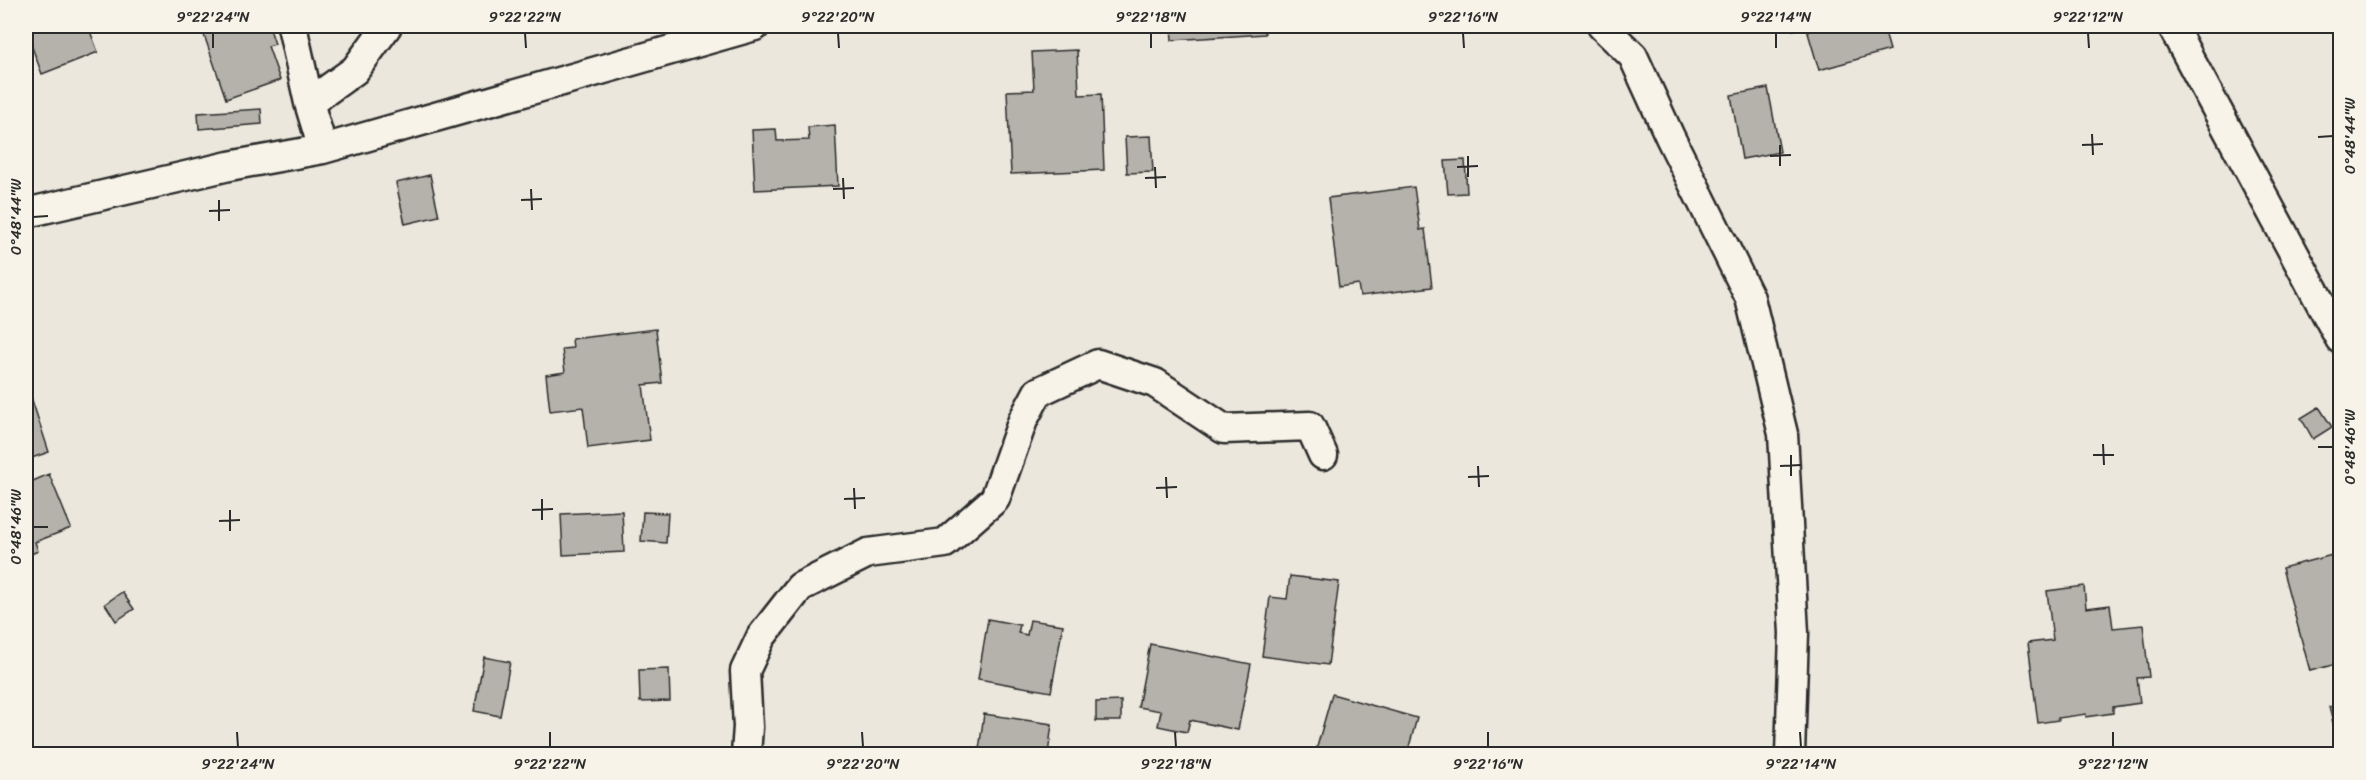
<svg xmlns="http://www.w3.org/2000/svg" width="2366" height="780" viewBox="0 0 2366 780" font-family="Sriracha,sans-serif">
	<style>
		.building { fill: #b5b2ab; stroke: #2b2b2b; stroke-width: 1.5 }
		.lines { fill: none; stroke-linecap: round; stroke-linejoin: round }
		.street-casing { stroke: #2b2b2b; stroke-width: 33 }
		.street { stroke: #f7f3e8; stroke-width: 28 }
		.ticks { fill: none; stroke: #2b2b2b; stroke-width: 2 }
		.neatline { fill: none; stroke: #2b2b2b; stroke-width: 2 }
		.ticks-label { font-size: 15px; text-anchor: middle; fill: #2b2b2b }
	</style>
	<rect width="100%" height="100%" fill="#ebe7dd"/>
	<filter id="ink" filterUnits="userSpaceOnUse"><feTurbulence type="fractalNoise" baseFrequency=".0167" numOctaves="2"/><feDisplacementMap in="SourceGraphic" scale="12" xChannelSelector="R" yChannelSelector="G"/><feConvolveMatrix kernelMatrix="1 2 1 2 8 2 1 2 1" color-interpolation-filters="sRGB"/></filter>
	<g filter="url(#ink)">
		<!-- building -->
		<path class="building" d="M26,26H88L98,52L42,74L26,31Z
			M201,26H269L275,44L268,46L280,80L226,99Z
			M1171,26H1264L1265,34L1172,40Z
			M1792,26H1883L1890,50L1819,70L1806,26L1793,30Z
			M1077,50L1079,95L1101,94L1104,170L1011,174L1007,91L1034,90L1032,52Z
			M1768,88L1780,152L1742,159L1731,95Z
			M261,109L262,124L199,129L198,113Z
			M835,125L838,186L755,190L752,130L776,129L777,141L809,140L808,127Z
			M1151,136L1153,172L1127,173L1125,137Z
			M1465,160L1467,193L1448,194L1445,161Z
			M430,175L439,216L405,224L396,183Z
			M1414,187L1420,230L1425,229L1432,287L1360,296L1358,284L1339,287L1328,198Z
			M656,329L662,383L643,385L650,440L588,448L583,407L550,411L546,375L565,372L562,349L573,348L572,339Z
			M29,391L49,452L26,460V392Z
			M2319,407L2332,427L2313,439L2301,418Z
			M49,474L71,528L35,542L38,551L26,556V484Z
			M622,511L624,552L563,555L561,514Z
			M643,512L668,513L666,543L641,541Z
			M2340,553V663L2310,671L2282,568Z
			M1290,576L1339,582L1328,665L1262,656L1270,597L1287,599Z
			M2084,586L2086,608L2110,605L2113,628L2143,625L2149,677L2137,678L2140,703L2113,707V713L2086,717V714L2058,718L2059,720L2038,723L2028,643L2053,640L2047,591Z
			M122,592L134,609L116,621L105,604Z
			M988,619L1020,625L1018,633L1027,635L1030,620L1063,625L1051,692L978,679Z
			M1150,644L1251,664L1238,730L1190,720L1187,732L1158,726L1161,711L1138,707Z
			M484,657L510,662L500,716L474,711Z
			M669,669L670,701L640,702L639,670Z
			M1332,694L1417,718L1407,754H1315Z
			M1121,701V721H1096V702Z
			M2340,704V751L2329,707Z
			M984,714L1052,724L1048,754H993V751L979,750Z"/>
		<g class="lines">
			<defs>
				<path id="street" d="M292,26L309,103L323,149
					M1602,26L1633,56L1670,137L1750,298L1783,434L1794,633L1790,754
					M2172,26L2340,339
					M309,103L355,70L387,26
					M26,213L229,166L323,149L755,26
					M746,754L748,727L745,671L761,637L800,587L868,553L945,543L995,499L1023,420L1038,392L1098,364L1155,383L1224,429L1310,426L1323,455"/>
			</defs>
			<!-- street casing -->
			<use href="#street" class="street-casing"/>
			<!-- street -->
			<use href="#street" class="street"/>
		</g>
	</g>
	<!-- ticks -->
	<path class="ticks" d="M213,33V48M525,33L526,48M838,33L839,48M1151,33V48M1463,33L1464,48M1776,33V48M2088,33L2089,48M2092,134L2093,155M2318,137L2333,136M1780,145V166M2082,145L2103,144M1468,156V177M1770,156L1791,155M1155,167L1156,188M1457,167L1478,166M843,178L844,199M1145,178L1166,177M531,189L532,210M833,189L854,188M219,200V221M521,200L542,199M209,211L230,210M33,217L48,216M2103,444L2104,465M2318,447H2333M1791,455V476M2093,455H2114M1478,466L1479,487M1780,466L1801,465M1166,477L1167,498M1468,477L1489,476M854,488L855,509M1156,488L1177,487M542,499V520M844,499L865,498M230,510V531M532,510L553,509M219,521L240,520M33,527H48M237,732L238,747M550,732V747M862,732L863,747M1175,732L1176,747M1488,732V747M1800,732L1801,747M2113,732V747"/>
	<!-- margin -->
	<rect width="2366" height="780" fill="none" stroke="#f7f3e8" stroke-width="66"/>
	<rect x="33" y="33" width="2300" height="714" class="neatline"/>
	<g class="ticks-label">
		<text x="213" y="22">9°22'24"N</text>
		<text x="525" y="22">9°22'22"N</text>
		<text x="838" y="22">9°22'20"N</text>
		<text x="1151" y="22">9°22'18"N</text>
		<text x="1463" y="22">9°22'16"N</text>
		<text x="1776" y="22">9°22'14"N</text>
		<text x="2088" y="22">9°22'12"N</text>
		<text transform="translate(2350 136) rotate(-90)" y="5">0°48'44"W</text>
		<text transform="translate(16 217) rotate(-90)" y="5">0°48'44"W</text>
		<text transform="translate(2350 447) rotate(-90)" y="5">0°48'46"W</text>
		<text transform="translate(16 527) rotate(-90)" y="5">0°48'46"W</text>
		<text x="238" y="769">9°22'24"N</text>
		<text x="550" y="769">9°22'22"N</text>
		<text x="863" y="769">9°22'20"N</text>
		<text x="1176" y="769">9°22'18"N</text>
		<text x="1488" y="769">9°22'16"N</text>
		<text x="1801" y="769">9°22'14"N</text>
		<text x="2113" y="769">9°22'12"N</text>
	</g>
</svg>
